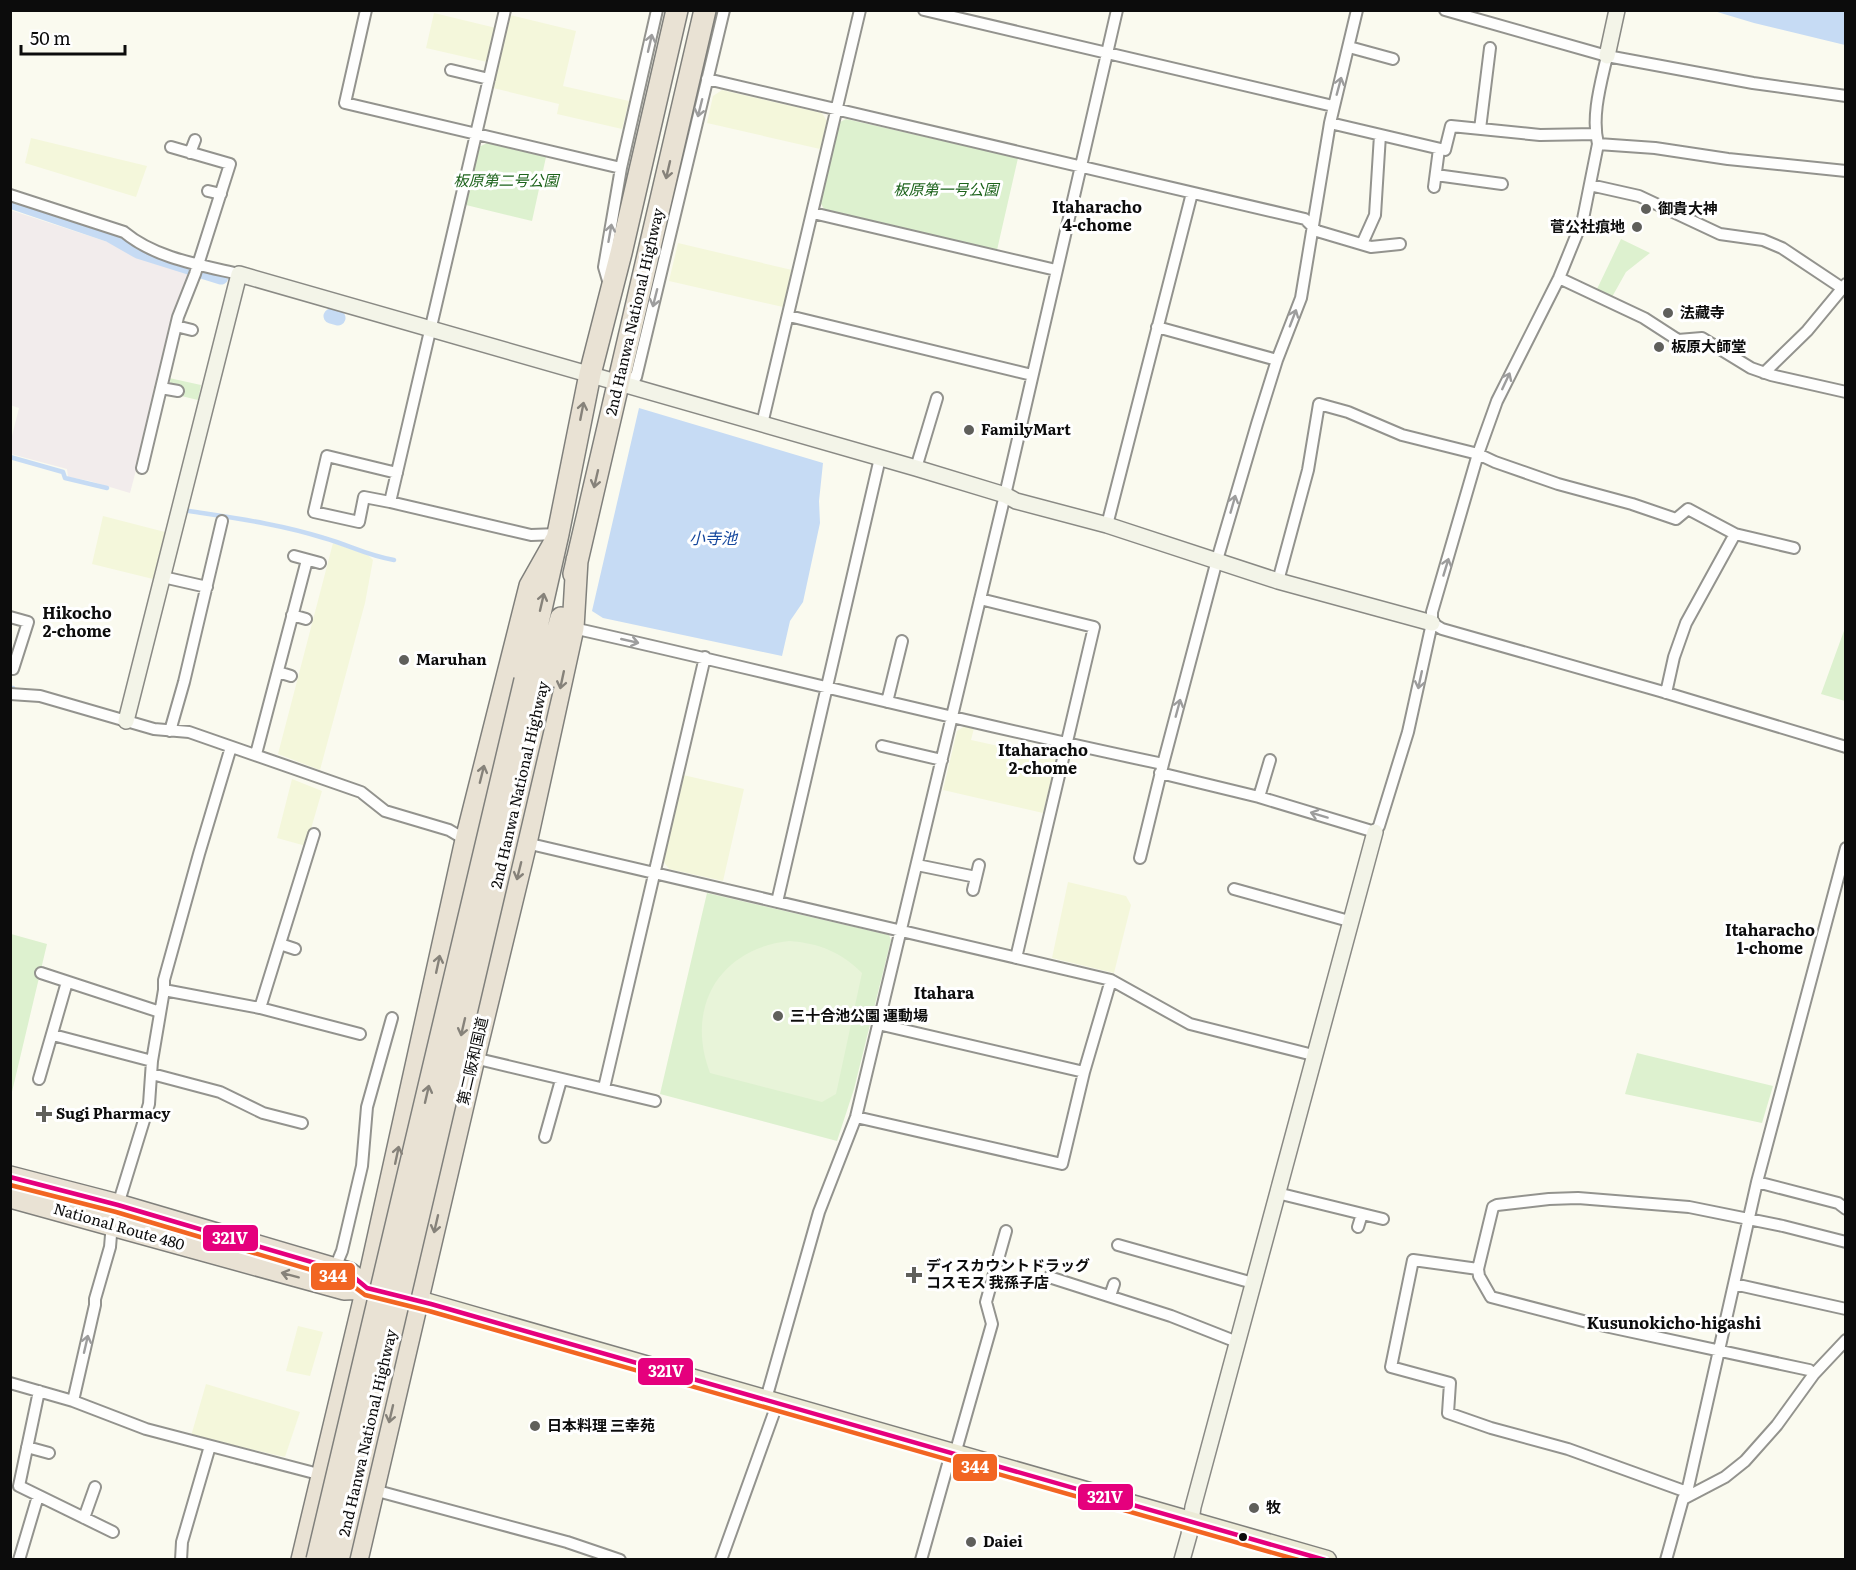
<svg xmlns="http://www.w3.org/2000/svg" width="1856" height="1570" viewBox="0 0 1856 1570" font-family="Literata,'Noto Sans JP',serif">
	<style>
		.industrial { fill: #f2ecec }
		.farmland { fill: #f4f7db }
		.green { fill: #ddf1cf }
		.pitch { fill: #e8f4d9 }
		.water { fill: #c6dbf4 }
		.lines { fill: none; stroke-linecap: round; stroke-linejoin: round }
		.stream { stroke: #c6dbf4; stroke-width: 4.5 }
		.canal { stroke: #c6dbf4; stroke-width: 15 }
		.street-casing { stroke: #93938e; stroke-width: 14 }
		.secondary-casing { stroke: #8a8a85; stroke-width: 18 }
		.primary-casing { stroke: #80807c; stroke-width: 21 }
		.highway-casing { stroke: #80807c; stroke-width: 24 }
		.street { stroke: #fefefd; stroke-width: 10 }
		.secondary { stroke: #f3f4e8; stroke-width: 15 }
		.primary { stroke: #ecebd7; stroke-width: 18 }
		.highway { stroke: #e9e2d4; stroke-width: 21 }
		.highway-bridge-casing { stroke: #80807c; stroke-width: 24; stroke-linecap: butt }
		.highway-bridge { stroke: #e9e2d4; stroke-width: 21 }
		.bus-1-casing { stroke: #fff; stroke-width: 9 }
		.bus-2-casing { stroke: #fff; stroke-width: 9 }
		.bus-1 { stroke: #e5007d; stroke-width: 4.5 }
		.bus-2 { stroke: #f26522; stroke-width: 4.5 }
		.oneway { stroke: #9d9d9d }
		.oneway2 { stroke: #86827a }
		.poi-dot { fill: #5f5f5b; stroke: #fff; stroke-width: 2 }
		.bus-dot { fill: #0c0c0c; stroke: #fff; stroke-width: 2 }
		.labels { text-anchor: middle; stroke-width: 6; stroke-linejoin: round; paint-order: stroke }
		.park-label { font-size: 15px; font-style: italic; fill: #1d631c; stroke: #fff }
		.poi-label { font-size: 15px; font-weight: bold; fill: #0c0c0c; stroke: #fff; text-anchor: start }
		.street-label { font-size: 15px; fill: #0c0c0c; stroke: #fff }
		.neighbourhood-label { font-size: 16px; font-weight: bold; fill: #0c0c0c; stroke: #fff }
		.water-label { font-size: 16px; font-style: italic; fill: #15479d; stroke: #fff }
		.line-badge { stroke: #fff; stroke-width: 2 }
		.badge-label { font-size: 16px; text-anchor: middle; font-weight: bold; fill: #fff }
	</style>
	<rect width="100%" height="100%" fill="#fafaef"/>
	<!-- industrial -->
	<path class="industrial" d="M10,210L123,247L140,259L188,273L130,493L90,481L68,477L67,469L11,454V440L19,408L10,405Z"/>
	<!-- farmland -->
	<path class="farmland" d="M434,13L496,28L487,62L426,48Z
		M510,15L576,31L563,86L629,101L622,129L557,114L559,104L493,88Z
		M722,90L822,113L827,121L820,149L707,123L713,96Z
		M31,138L147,166L136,197L25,163Z
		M678,243L792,270L783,307L669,281Z
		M103,516L165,532L153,579L92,564Z
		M333,543L368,555L373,560L365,603L320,770L278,754Z
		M965,726L974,728L971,740L1045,756L1049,746H1052L1057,755L1043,813L943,790L957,731Z
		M683,775L744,789L723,881L669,869L663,861Z
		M292,779L322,791L306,846L277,838Z
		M1068,882L1126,896L1131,905L1114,973L1052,958Z
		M298,1326L323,1332L310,1376L286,1371Z
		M206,1384L300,1412L285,1457L236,1446L235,1447L191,1436Z"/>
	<!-- green -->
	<path class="green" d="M846,119L1018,158L997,250L824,209L820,202L838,123Z
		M487,143L546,157L532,221L466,205L479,147Z
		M1621,239L1650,253L1626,272L1612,297L1597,289Z
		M169,378L201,385L198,400L177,395L179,386L171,384Z
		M1845,628L1846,701H1845L1821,694Z
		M707,893L889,935L891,940L854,1089L837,1141L660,1094Z
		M11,934L47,944L11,1096Z
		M1637,1053L1773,1086L1762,1123L1625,1094Z"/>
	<!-- pitch -->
	<path class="pitch" d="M789,941C819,943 841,952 862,973L836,1094L822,1102L710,1073C685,1007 719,949 789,941Z"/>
	<!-- water -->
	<path class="water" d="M1714,11H1845V45L1754,23Z
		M639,408L823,463L819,501L820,523L803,602L790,621L782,656L603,618L592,611Z"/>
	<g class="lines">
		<!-- stream -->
		<path class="stream" d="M10,457L63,472L65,478L107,488
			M189,511C234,518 280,524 324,538C349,545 368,556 394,560
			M10,688H13"/>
		<!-- canal -->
		<path class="canal" d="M10,201L110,235L138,251L221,277
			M331,316L338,318"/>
		<defs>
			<path id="street" d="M366,10L345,103L621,168
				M505,10L390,502L531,535L558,534
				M924,10L1333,106
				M1445,10L1607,56L1753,83L1846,96
				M1349,47L1393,59
				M451,70L489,79
				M707,79L1305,219L1317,231L1371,247L1400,244
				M1330,123L1445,150L1451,126L1540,135L1596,134
				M1480,129L1490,48
				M1598,144L1655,148L1728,159L1846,171
				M190,153L195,140
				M1436,175L1502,184
				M1590,185L1639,196L1720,234L1763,240L1782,248L1842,288
				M1434,187L1439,149
				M208,191L221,194
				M10,195L124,232C155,258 200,265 239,274
				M813,213L1056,270
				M1362,244L1375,215L1380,135
				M1559,278L1644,318L1678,340L1702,338L1751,368L1771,375L1846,392
				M609,284L604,267L621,168L657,10
				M789,316L1032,375
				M176,326L192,330
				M1157,327L1277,360
				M1764,373L1807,331L1846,284
				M619,381L636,377L724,10
				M161,388L178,391
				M762,424L860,10
				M142,468L178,317L195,274L230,164L171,147
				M916,468L937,398
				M390,502L364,497L359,522L314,512L327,456L397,473
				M1107,525L1192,193
				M294,556L320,563
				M163,577L207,587
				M1278,581L1308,470L1319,404L1348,412L1402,435L1478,454L1495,462L1558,484L1632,504L1676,519L1688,509L1735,534L1794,548
				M980,599L1094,627L1016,958
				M292,615L306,619
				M10,617L28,622L13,669L10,668
				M1432,623L1442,629L1660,691L1846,747
				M573,628C770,672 965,723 1163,764
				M278,672L291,676
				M1666,693L1674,657L1686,623L1735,534
				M10,694L40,696L154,729L189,732L361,792L385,811L449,830L466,840
				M887,702L902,641
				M170,731L184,682L222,521
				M882,746L942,760
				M256,754L307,560
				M1160,773L1259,797L1375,832L1379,826L1408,732L1432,623V612L1478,454L1497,401L1559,278L1583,219L1598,144C1591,116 1601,83 1607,56
				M1259,797L1270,760
				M526,843L1111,980L1190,1024L1313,1055
				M1140,858L1163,764L1217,560L1257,424L1277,360L1301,298L1330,123L1357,10
				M917,865L976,877
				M1234,889L1349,921
				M973,890L979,865
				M777,902L880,458
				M280,944L295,949
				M41,973L160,1012
				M164,990L260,1008L360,1034
				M260,1008L314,834
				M878,1024L1084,1072
				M53,1035L152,1061
				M474,1058L655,1101
				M152,1074L220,1092L263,1113L302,1123
				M39,1079L67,982
				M604,1088L705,657
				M856,1117L1062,1164L1084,1072L1111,980
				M545,1137L561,1080
				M1757,1182L1838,1203L1846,1209
				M1277,1193L1383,1219
				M117,1208L149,1104L152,1061L164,990V980L199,854L231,747
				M1358,1227L1362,1214
				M1118,1245L1253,1283
				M1478,1269L1413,1260L1391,1367L1450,1383L1448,1413L1491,1428L1568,1449L1687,1492
				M334,1270L342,1251L362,1166L367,1107L392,1018
				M1049,1277L1171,1316L1237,1342
				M1734,1284L1846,1309
				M1110,1296L1114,1284
				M1814,1374L1809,1370L1591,1323L1491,1297L1479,1276L1478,1269L1493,1207L1497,1205L1549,1199L1578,1198L1689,1207L1783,1226L1846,1242
				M10,1383L73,1401L146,1429L326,1476
				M39,1391L19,1486L113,1532
				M73,1401L95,1305V1299L110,1247L112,1223
				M27,1447L49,1453
				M370,1489L567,1542L620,1560
				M1683,1499L1725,1477L1745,1461L1777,1425L1814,1374L1846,1340
				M84,1518L95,1487
				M19,1560L38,1496
				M181,1560L182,1542L210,1446
				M721,1560L775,1410L766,1399L819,1212L856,1117L1005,495L1117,10
				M921,1560L948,1464L955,1454L992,1324L986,1302L1006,1231
				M1666,1560L1683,1499L1687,1492L1757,1182L1846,848"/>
			<path id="secondary" d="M1607,56L1617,10
				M126,721L239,274L916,468L1005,495L1016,501L1107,525L1278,581L1432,623
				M1182,1560L1189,1535L1193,1507L1375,832"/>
			<path id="primary" d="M418,1300L1327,1560"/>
			<path id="highway" d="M574,574L705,10
				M525,680L558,534L590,374L621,253L677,10
				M543,684L561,618
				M10,1177L118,1205L349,1273L367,1288
				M10,1197L344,1289L367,1288L381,1292
				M302,1560L367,1288L466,840L530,586L556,540
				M357,1560L474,1058L526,843L573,628L577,560"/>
		</defs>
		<!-- street casing -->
		<use href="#street" class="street-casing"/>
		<!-- secondary casing -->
		<use href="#secondary" class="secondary-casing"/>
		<!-- primary casing -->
		<use href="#primary" class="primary-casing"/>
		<!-- highway casing -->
		<use href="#highway" class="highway-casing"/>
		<!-- street -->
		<use href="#street" class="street"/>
		<!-- secondary -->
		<use href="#secondary" class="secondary"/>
		<!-- primary -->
		<use href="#primary" class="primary"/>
		<!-- highway -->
		<use href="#highway" class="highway"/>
		<defs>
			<path id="highway-bridge" d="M317,1560L525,680
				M338,1560L543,684"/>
		</defs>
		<!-- highway-bridge casing -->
		<use href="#highway-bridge" class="highway-bridge-casing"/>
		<!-- highway-bridge -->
		<use href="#highway-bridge" class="highway-bridge"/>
		<defs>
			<path id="bus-1" d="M10,1177L118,1205L349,1273L367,1288L431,1304L1325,1560"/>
			<path id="bus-2" d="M10,1185L116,1212L345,1280L365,1295L429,1311L1298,1560"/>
		</defs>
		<!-- bus-1 casing -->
		<use href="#bus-1" class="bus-1-casing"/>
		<!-- bus-2 casing -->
		<use href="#bus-2" class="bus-2-casing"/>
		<!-- bus-1 -->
		<use href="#bus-1" class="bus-1"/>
		<!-- bus-2 -->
		<use href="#bus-2" class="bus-2"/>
	</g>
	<!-- one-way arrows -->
	<defs><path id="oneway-shaft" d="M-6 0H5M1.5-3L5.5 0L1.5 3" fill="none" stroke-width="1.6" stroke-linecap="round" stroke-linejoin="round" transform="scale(1.5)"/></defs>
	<g class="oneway">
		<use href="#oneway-shaft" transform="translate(650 43) rotate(-77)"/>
		<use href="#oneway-shaft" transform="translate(1339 86) rotate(-75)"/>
		<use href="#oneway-shaft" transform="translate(700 108) rotate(104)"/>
		<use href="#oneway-shaft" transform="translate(610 233) rotate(-80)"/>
		<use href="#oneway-shaft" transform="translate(655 298) rotate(104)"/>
		<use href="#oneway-shaft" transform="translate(1293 318) rotate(-69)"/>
		<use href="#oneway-shaft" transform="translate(1506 381) rotate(-65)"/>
		<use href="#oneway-shaft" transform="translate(1233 504) rotate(-74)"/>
		<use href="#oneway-shaft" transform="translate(1446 567) rotate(-73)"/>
		<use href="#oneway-shaft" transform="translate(630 641) rotate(13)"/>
		<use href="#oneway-shaft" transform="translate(1420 680) rotate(102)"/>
		<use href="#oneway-shaft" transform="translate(1178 708) rotate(-75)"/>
		<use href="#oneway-shaft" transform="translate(1319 815) rotate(-163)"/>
		<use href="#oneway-shaft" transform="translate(86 1344) rotate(-77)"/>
	</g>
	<g class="oneway2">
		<use href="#oneway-shaft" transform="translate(668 170) rotate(103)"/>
		<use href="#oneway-shaft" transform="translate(582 411) rotate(-79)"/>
		<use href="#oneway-shaft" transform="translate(596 479) rotate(103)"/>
		<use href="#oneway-shaft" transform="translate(542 602) rotate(-77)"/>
		<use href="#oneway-shaft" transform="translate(562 680) rotate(102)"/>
		<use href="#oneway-shaft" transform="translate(482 774) rotate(-76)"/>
		<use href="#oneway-shaft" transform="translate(519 871) rotate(104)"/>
		<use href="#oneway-shaft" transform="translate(438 964) rotate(-78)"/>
		<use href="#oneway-shaft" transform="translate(463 1027) rotate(103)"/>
		<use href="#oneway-shaft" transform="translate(427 1094) rotate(-77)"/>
		<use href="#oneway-shaft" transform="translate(397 1155) rotate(-78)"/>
		<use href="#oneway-shaft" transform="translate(436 1224) rotate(103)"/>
		<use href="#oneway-shaft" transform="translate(290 1275) rotate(-165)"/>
		<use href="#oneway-shaft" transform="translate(391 1414) rotate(103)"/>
	</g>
	<!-- markers -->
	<g class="poi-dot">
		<circle cx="1646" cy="209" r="6"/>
		<circle cx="1637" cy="227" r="6"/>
		<circle cx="1668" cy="313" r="6"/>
		<circle cx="1659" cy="347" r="6"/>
		<circle cx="969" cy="430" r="6"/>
		<circle cx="404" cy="660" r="6"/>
		<circle cx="778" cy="1016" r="6"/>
		<path d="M41 1105h6v6h6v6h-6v6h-6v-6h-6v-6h6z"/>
		<path d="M911 1266h6v6h6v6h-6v6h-6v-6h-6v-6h6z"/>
		<circle cx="535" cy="1426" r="6"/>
		<circle cx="1254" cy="1508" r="6"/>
		<circle cx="971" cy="1542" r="6"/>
	</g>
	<circle class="bus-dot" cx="1243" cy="1537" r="5"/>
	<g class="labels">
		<!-- park labels -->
		<g class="park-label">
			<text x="506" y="186">板原第二号公園</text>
			<text x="946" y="195">板原第一号公園</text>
		</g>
		<!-- poi labels -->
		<g class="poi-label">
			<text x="1658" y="214">御貴大神</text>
			<text x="1625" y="232" text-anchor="end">菅公社痕地</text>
			<text x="1680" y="318">法藏寺</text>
			<text x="1671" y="352">板原大師堂</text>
			<text x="981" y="435">FamilyMart</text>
			<text x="416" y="665">Maruhan</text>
			<text x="790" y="1021">三十合池公園 運動場</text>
			<text x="56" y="1119">Sugi Pharmacy</text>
			<text x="926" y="1271">ディスカウントドラッグ<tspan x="926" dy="17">コスモス 我孫子店</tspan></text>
			<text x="547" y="1431">日本料理 三幸苑</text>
			<text x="1266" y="1513">牧</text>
			<text x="983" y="1547">Daiei</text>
		</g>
		<!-- street labels -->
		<g class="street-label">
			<text transform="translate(635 312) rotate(-77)" y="5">2nd Hanwa National Highway</text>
			<text transform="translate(520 785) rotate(-77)" y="5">2nd Hanwa National Highway</text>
			<text transform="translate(473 1061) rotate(-77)" y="5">第二阪和国道</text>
			<text transform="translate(119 1227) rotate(16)" y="5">National Route 480</text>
			<text transform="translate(368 1433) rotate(-77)" y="5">2nd Hanwa National Highway</text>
		</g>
		<!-- neighbourhood labels -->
		<g class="neighbourhood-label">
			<text x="1097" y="213">Itaharacho<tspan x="1097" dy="18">4-chome</tspan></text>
			<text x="77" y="619">Hikocho<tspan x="77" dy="18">2-chome</tspan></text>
			<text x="1043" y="756">Itaharacho<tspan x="1043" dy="18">2-chome</tspan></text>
			<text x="1770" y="936">Itaharacho<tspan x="1770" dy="18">1-chome</tspan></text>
			<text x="944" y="999">Itahara</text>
			<text x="1674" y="1329">Kusunokicho-higashi</text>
		</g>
		<!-- water labels -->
		<g class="water-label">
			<text x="713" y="544">小寺池</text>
		</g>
	</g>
	<g class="line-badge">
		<rect x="202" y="1224" width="57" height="28" rx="6" fill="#e5007d"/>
		<rect x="310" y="1262" width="46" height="29" rx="6" fill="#f26522"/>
		<rect x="637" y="1357" width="57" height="29" rx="6" fill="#e5007d"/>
		<rect x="952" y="1453" width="46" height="29" rx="6" fill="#f26522"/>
		<rect x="1077" y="1483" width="57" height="28" rx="6" fill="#e5007d"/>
	</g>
	<g class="badge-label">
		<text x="230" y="1244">321V</text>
		<text x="333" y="1282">344</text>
		<text x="666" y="1377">321V</text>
		<text x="975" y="1473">344</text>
		<text x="1105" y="1503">321V</text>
	</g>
	<!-- border -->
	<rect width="1856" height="1570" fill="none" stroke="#0c0c0c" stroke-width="24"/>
	<!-- scale -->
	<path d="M21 45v9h104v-9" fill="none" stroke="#0c0c0c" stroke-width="3"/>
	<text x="30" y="45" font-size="18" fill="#0c0c0c" stroke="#ffffff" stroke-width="4.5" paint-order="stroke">50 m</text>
</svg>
